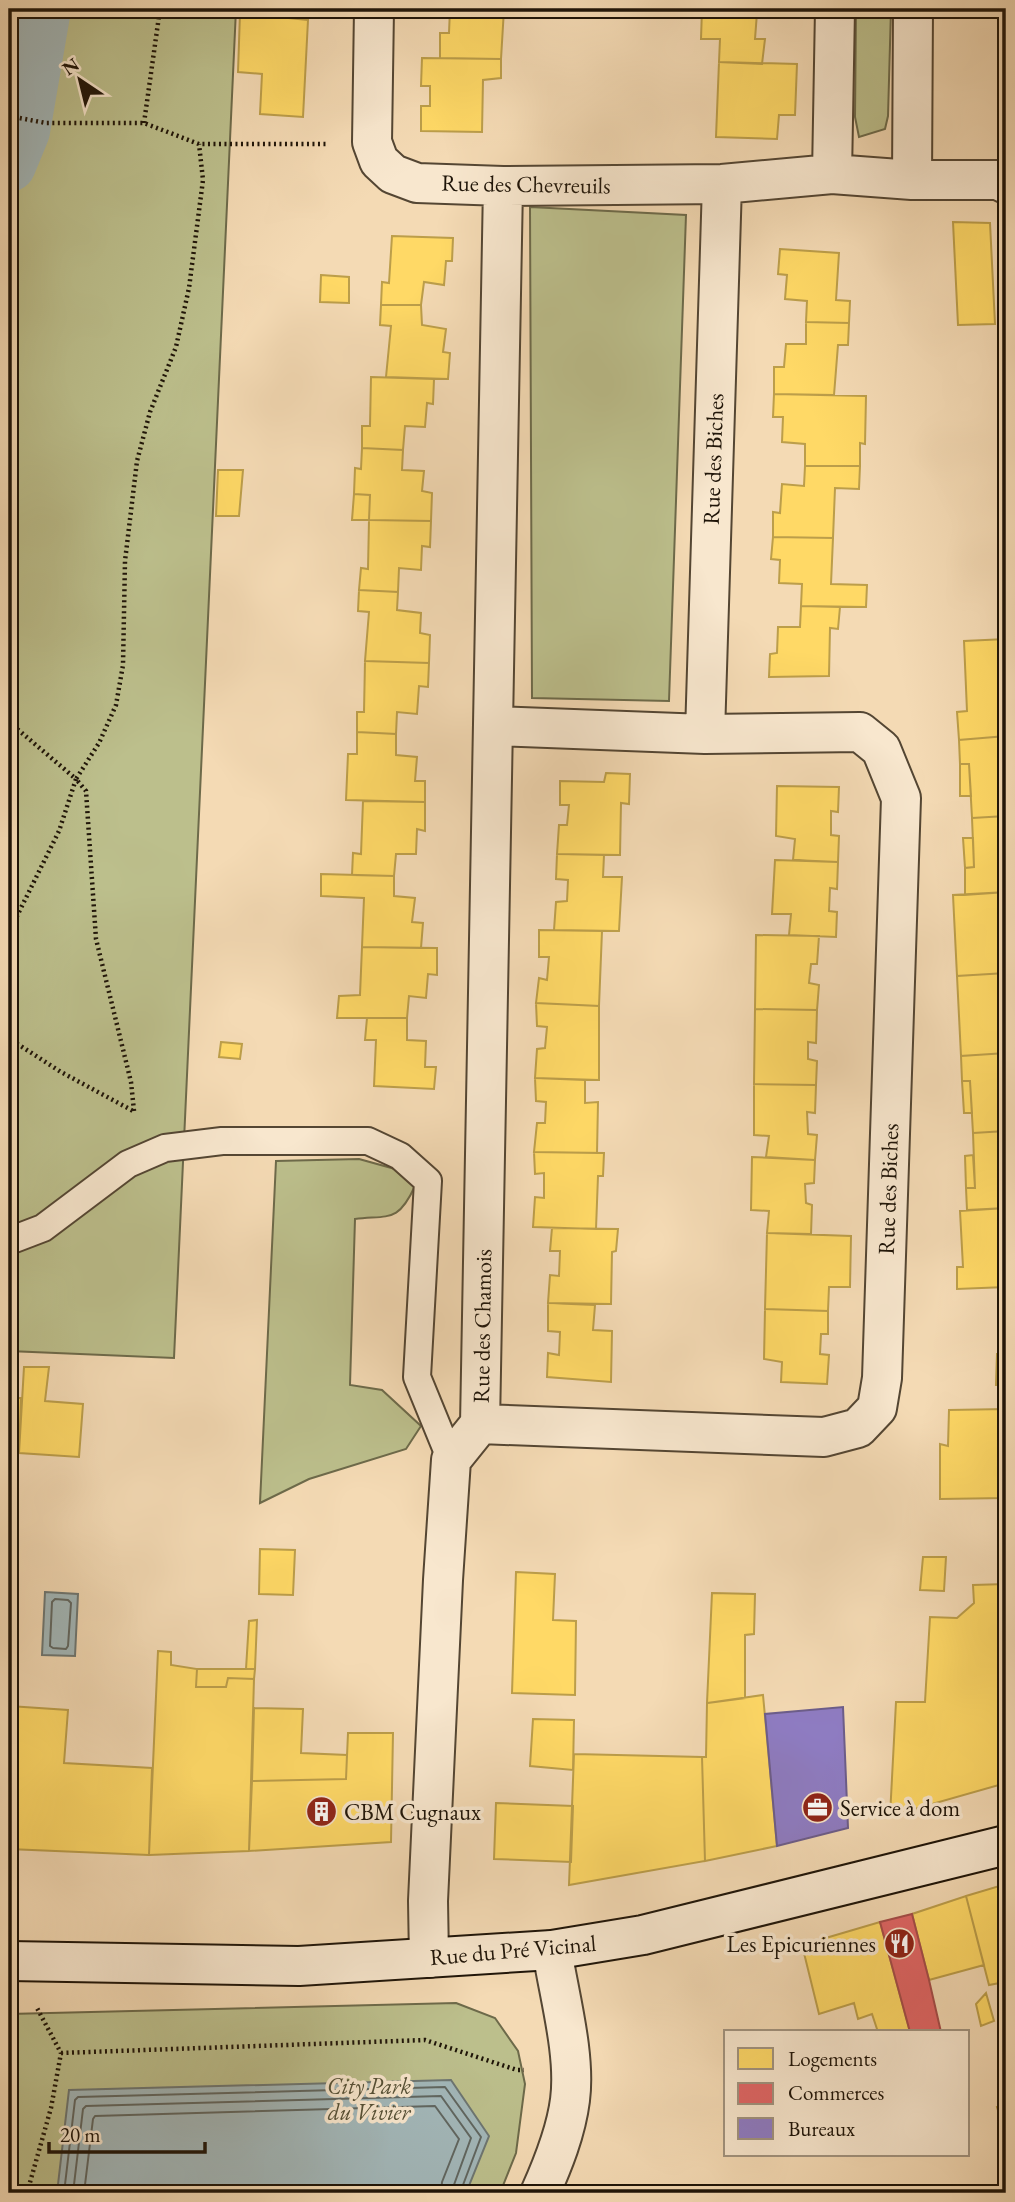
<svg xmlns="http://www.w3.org/2000/svg" width="1015" height="2202" viewBox="0 0 1015 2202" font-family="'EB Garamond',serif">
	<style>
		.green { fill: #bcbf8c; stroke: #6d6a4a; stroke-width: 2 }
		.water { fill: #a2b7b9; stroke: #6d7672; stroke-width: 2 }
		.homes { fill: #ffd966; stroke: #bc9e4a; stroke-width: 2 }
		.shops { fill: #e06666; stroke: #a64d4a; stroke-width: 2 }
		.offices { fill: #8e7cc3; stroke: #6c5d8b; stroke-width: 2 }
		.lines { fill: none; stroke-linecap: round; stroke-linejoin: round }
		.shore { stroke: #606660; stroke-width: 2 }
		.canal { stroke: #a2b7b9; stroke-width: 54 }
		.service-casing { stroke: #544633; stroke-width: 30 }
		.minor-casing { stroke: #544633; stroke-width: 42 }
		.tertiary-casing { stroke: #544633; stroke-width: 42 }
		.secondary-casing { stroke: #1e1408; stroke-width: 42 }
		.path { stroke: #1e1408; stroke-width: 4.5; stroke-dasharray: 2 3.5; stroke-linecap: butt }
		.service { stroke: #f8e7ce; stroke-width: 26 }
		.minor { stroke: #f8e7ce; stroke-width: 38 }
		.tertiary { stroke: #f8e7ce; stroke-width: 38 }
		.secondary { stroke: #f8e7ce; stroke-width: 38 }
		.labels { text-anchor: middle; stroke-width: 7; stroke-linejoin: round; paint-order: stroke }
		.street-label { font-size: 23px; fill: #1e1408; stroke: #f8e7ce }
		.poi-label { font-size: 23px; fill: #1e1408; stroke: #f8e7ce; text-anchor: start }
		.park-label { font-size: 23px; font-style: italic; fill: #555036; stroke: #f8e7ce }
	</style>
	<rect width="100%" height="100%" fill="#f4dab4"/>
	<filter id="stains"><feTurbulence type="fractalNoise" baseFrequency=".00286" numOctaves="4"/><feColorMatrix values="0 0 0 0 .2 0 0 0 0 .09 0 0 0 0 .02 0 0 0 .5 -.17"/></filter>
	<radialGradient id="worn" r=".72"><stop offset=".6" stop-color="#630" stop-opacity="0"/><stop offset="1" stop-color="#630" stop-opacity=".3"/></radialGradient>
	<!-- green -->
	<path class="green" d="M9,9H236L174,1358L9,1351Z
		M856,9H891L888,116L885,129L859,137L855,117Z
		M530,207L686,215L669,701L532,698Z
		M359,1159L395,1169L415,1186C398,1223 389,1215 355,1219L350,1385L382,1390L421,1426L406,1449L309,1479L260,1503L276,1161Z
		M456,2003L495,2018L518,2051L525,2084L516,2153L500,2193H9V2014Z"/>
	<!-- water -->
	<path class="water" d="M45,1592L78,1594L75,1656L42,1655Z
		M451,2080L489,2136L466,2193H57L69,2090Z"/>
	<!-- homes -->
	<path class="homes" d="M450,9H504L501,59L440,58V33H449Z
		M702,9H764V14L757,13L755,39H765L762,64L719,62L720,39H701Z
		M240,13L308,20L303,117L260,114L262,74L238,72Z
		M422,58L501,59V78L483,80L482,132L421,131V106H430V86H421Z
		M719,62L797,64L795,115H779L777,139L716,137Z
		M953,222L990,223L995,324L958,325Z
		M392,236L453,238L452,261H446L444,285L424,282L421,305H381L382,282L389,283Z
		M780,249L839,253L836,300L850,301L849,323L806,322L807,301L785,299L787,275L778,274Z
		M321,275L349,277V303L320,302Z
		M381,305H421L422,325L446,329L443,352L450,353L448,379L386,377L391,326L380,325Z
		M806,322L849,323L848,345H838L834,395L774,394V367H784L786,344H806Z
		M371,377L434,379L433,404L427,403L425,427L405,426L403,450L362,448V426H370Z
		M774,394L866,396L865,444L860,443V466H805V444L782,442L783,417H773Z
		M362,448L403,450L402,470L424,471L422,491L432,493L431,521L369,520L370,495L354,494L355,468L361,469Z
		M805,466H860L859,489L835,488L833,538L773,537V512L780,513L782,484L804,486Z
		M218,470H243L239,516H216Z
		M354,494L370,495L369,520H352Z
		M369,520L431,521L430,547L422,546L421,570L399,568L398,592L359,590L361,568L368,569Z
		M773,537L833,538L831,584L867,585L866,607L801,606L802,584L779,583L780,560L771,559Z
		M359,590L398,592L397,610L421,613L420,633L430,635L429,663L365,661L369,612L358,611Z
		M801,606L840,607L838,629L830,628L829,676L769,677L770,654L777,653L778,627H800Z
		M1006,639V736L959,740L957,712L967,711L964,641Z
		M365,661L429,663L428,687L419,686L417,714L397,712L396,734L357,732V712H364Z
		M357,732L396,734V755L417,757L415,781H425V802L346,800L348,754H357Z
		M1006,736V816L972,818L969,764H960L959,740Z
		M960,764H969L971,796H960Z
		M606,773L630,774L629,804L621,803L620,855L557,854L559,825H567L569,805H560V781L604,782Z
		M777,786L839,787L838,812L831,811V835L839,836L838,862L793,860L795,839L776,836Z
		M363,801L425,802V831L417,829L416,854H396L394,876L352,875L353,853L361,854Z
		M1006,816V892L965,895V868L974,867L972,818Z
		M963,838H973L974,867L965,868Z
		M557,854L604,855L603,877H622L619,931L554,930L556,902L567,901L568,880L556,879Z
		M775,860L838,862L837,889L830,888L829,911L837,912L836,937L789,935L791,914H772Z
		M321,874L394,876V896L415,898L412,922L423,923L421,948L362,947L364,898L321,896Z
		M1006,892V973L957,976L953,895Z
		M539,930L602,931L599,1006L536,1003L539,978L547,980L549,957H539Z
		M756,935L819,936L817,964H811L809,983L819,985L817,1010L755,1009Z
		M362,947L437,948V975L428,974L426,998L409,996L407,1018H337L339,996L360,995Z
		M1006,973V1053L961,1056L957,976Z
		M536,1003L599,1006V1080L535,1078L537,1049L545,1048L547,1027L537,1026Z
		M755,1009L817,1010L816,1043L808,1042V1059L817,1061L816,1085L754,1084Z
		M367,1018H407V1040L426,1041L425,1067H436L434,1089L374,1086L376,1040H365Z
		M221,1042L242,1044L240,1059L219,1057Z
		M1006,1053V1131L973,1133L970,1081H962L961,1056Z
		M535,1078L585,1080V1103L598,1102L597,1153L534,1152L537,1123H545L546,1102L536,1101Z
		M962,1081H970L972,1113H964Z
		M754,1084L816,1085L815,1113L807,1112L808,1134L817,1135L815,1160L766,1157L769,1136L754,1135Z
		M1006,1131V1208L967,1210L966,1188H975L973,1133Z
		M534,1152L604,1153L603,1176H598L596,1229L533,1227L535,1197L544,1198V1173L535,1174Z
		M973,1155L975,1188H966L965,1156Z
		M752,1157L815,1160L814,1183L805,1184L806,1203L812,1205L811,1234L767,1233L769,1211L751,1210Z
		M1006,1208V1287L957,1289V1267H963L960,1211Z
		M552,1228L618,1229L616,1251L612,1252L611,1304L548,1303L550,1275L559,1276L560,1251H550Z
		M767,1233L851,1236L850,1287H829L828,1311L765,1309Z
		M548,1303L595,1305L593,1330L612,1331L611,1382L547,1377L548,1353L559,1355L560,1332L548,1331Z
		M765,1309L828,1311V1334H821L820,1354L829,1355L827,1384L781,1382L782,1362L764,1359Z
		M997,1354H1006V1385H996Z
		M24,1367H49L45,1401L83,1404L79,1457L19,1453Z
		M9,1398H21L19,1453L9,1452Z
		M1006,1409V1498L940,1499V1444L948,1446L949,1410Z
		M260,1549L295,1550L293,1595L259,1594Z
		M923,1557H946L944,1591L920,1590Z
		M516,1572L555,1574L553,1620L576,1621L575,1695L512,1693Z
		M1006,1584V1783L890,1816L896,1702H925L930,1617L957,1618L974,1603L973,1585Z
		M712,1593L755,1594L754,1634L745,1635V1698L707,1703Z
		M257,1620L255,1669H246L249,1621Z
		M158,1651L171,1652V1665L197,1669L196,1687H226L228,1678L254,1679L249,1851L149,1855Z
		M197,1669H255L254,1679L228,1678L226,1687H196Z
		M763,1695L777,1846L705,1861L702,1757H706L707,1703Z
		M9,1706L68,1710L64,1763L152,1768L149,1855L9,1849Z
		M254,1708L303,1709L301,1753L347,1755L346,1779L252,1781Z
		M533,1719L574,1720L573,1770L530,1766Z
		M348,1733H393L391,1842L249,1851L252,1781L346,1779Z
		M574,1754L702,1757L705,1861L569,1885Z
		M496,1803L573,1806L571,1862L494,1859Z
		M1006,1884V1969L1001,1970L1005,1982L989,1985L966,1896Z
		M966,1896L984,1965L929,1980L912,1914Z
		M880,1922L910,2032H878L872,2014L858,2019L854,2003L819,2014L802,1945Z
		M986,1993L994,2021L981,2026L976,2004Z
		M1006,2105V2127H1003L997,2107Z"/>
	<!-- shops -->
	<path class="shops" d="M912,1914L929,1980L941,2032H910L880,1922Z"/>
	<!-- offices -->
	<path class="offices" d="M843,1707L848,1828L777,1846L765,1714Z"/>
	<g class="lines">
		<!-- shore -->
		<path class="shore" d="M55,1599L68,1600L71,1603L68,1646L66,1649L53,1648L50,1646L52,1602Z
			M64,2193L75,2100L78,2097L445,2087L481,2137L460,2193
			M73,2193L83,2109L86,2106L441,2096L471,2138L451,2193
			M84,2193L93,2119L95,2116L435,2106L459,2139L442,2182L441,2193"/>
		<!-- canal -->
		<path class="canal" d="M9,165L23,131L44,9"/>
		<defs>
			<path id="service" d="M9,1241L43,1228L128,1164L165,1148L222,1141H368L400,1156L428,1181L417,1377L451,1460"/>
			<path id="minor" d="M374,9L372,142L379,161L393,174L417,183L503,186L722,184L832,174L912,180L913,9
				M832,174L835,9
				M912,180H998L1006,184
				M493,726L705,734
				M480,1424L824,1437L858,1428L877,1408L882,1378L901,798L881,749L860,732L705,734L722,184
				M429,1958L428,1901L443,1580L451,1460L480,1424L503,186"/>
			<path id="tertiary" d="M540,2193C553,2164 566,2132 570,2100C576,2055 559,1995 552,1950"/>
			<path id="secondary" d="M9,1961L299,1966L552,1950L643,1935L1006,1845"/>
		</defs>
		<!-- service casing -->
		<use href="#service" class="service-casing"/>
		<!-- minor casing -->
		<use href="#minor" class="minor-casing"/>
		<!-- tertiary casing -->
		<use href="#tertiary" class="tertiary-casing"/>
		<!-- secondary casing -->
		<use href="#secondary" class="secondary-casing"/>
		<!-- path -->
		<path class="path" d="M9,116L46,123H144L199,144H326
			M144,123L160,9
			M9,722L76,779L59,831L16,918L9,947
			M9,1029L16,1043L61,1072L135,1112
			M134,1111L131,1082L96,939L86,791L76,779L99,743L116,705L123,665L125,561L137,461L150,412L176,347L189,288L203,180L199,144
			M61,2053L425,2040L517,2070H524
			M27,2193L51,2108L61,2053L37,2008"/>
		<!-- service -->
		<use href="#service" class="service"/>
		<!-- minor -->
		<use href="#minor" class="minor"/>
		<!-- tertiary -->
		<use href="#tertiary" class="tertiary"/>
		<!-- secondary -->
		<use href="#secondary" class="secondary"/>
	</g>
	<!-- icons -->
	<defs>
		<symbol id="office-disc" viewBox="-11 -11 22 22"><circle r="9.5" fill="#8f2418" stroke="#f8e7ce"/><path d="M-6-3h4V-5.5h4V-3h4V5H-6ZM-1-4.5V-3h2v-1.5ZM-6 0V1H6V0Z" fill="#fff"/></symbol>
		<symbol id="building-disc" viewBox="-11 -11 22 22"><circle r="9.5" fill="#8f2418" stroke="#f8e7ce"/><path d="M-4-6H4V6H1V3H-1V6H-4ZM-2.5-4.3h1.7v1.8h-1.7ZM.8-4.3h1.7v1.8H.8ZM-2.5-1h1.7V.8h-1.7ZM.8-1h1.7V.8H.8Z" fill="#fff"/></symbol>
		<symbol id="restaurant-disc" viewBox="-11 -11 22 22"><circle r="9.5" fill="#8f2418" stroke="#f8e7ce"/><path d="M-5-6h1v4h1v-4h1v4h1v-4h1v5L-1.5 .5V6h-2V.5L-5-1ZM5-6V6H3V1.5H1.5Q1.5-4 5-6Z" fill="#fff"/></symbol>
	</defs>
	<g fill-rule="evenodd">
		<use href="#office-disc" x="800" y="1790" width="35" height="35"/>
		<use href="#building-disc" x="304" y="1794" width="35" height="35"/>
		<use href="#restaurant-disc" x="882" y="1926" width="35" height="35"/>
	</g>
	<g class="labels">
		<!-- street labels -->
		<g class="street-label">
			<text transform="translate(526 184) rotate(1)" y="8">Rue des Chevreuils</text>
			<text transform="translate(713 459) rotate(-88)" y="8">Rue des Biches</text>
			<text transform="translate(888 1189) rotate(-88)" y="8">Rue des Biches</text>
			<text transform="translate(482 1326) rotate(-89)" y="8">Rue des Chamois</text>
			<text transform="translate(513 1950) rotate(-5)" y="8">Rue du Pré Vicinal</text>
		</g>
		<!-- poi labels -->
		<g class="poi-label">
			<text x="840" y="1816">Service à dom</text>
			<text x="344" y="1820">CBM Cugnaux</text>
			<text x="876" y="1952" text-anchor="end">Les Epicuriennes</text>
		</g>
		<!-- park labels -->
		<g class="park-label">
			<text x="369" y="2094">City Park<tspan x="369" dy="26">du Vivier</tspan></text>
		</g>
	</g>
	<!-- margin -->
	<rect width="1015" height="2202" fill="none" stroke="#f4dab4" stroke-width="35"/>
	<rect x="10" y="10" width="994" height="2181" fill="none" stroke="#1e1408" stroke-width="3.5"/>
	<rect x="18" y="18" width="980" height="2167" fill="none" stroke="#1e1408" stroke-width="2"/>
	<!-- legend -->
	<rect x="724" y="2030" width="245" height="126" fill="#f8e7ce" stroke="#a1937f" stroke-width="2"/>
	<rect x="738" y="2048" width="35" height="21" fill="#ffd966" stroke="#a1937f" stroke-width="2"/>
	<text x="788" y="2066" font-size="21" fill="#1e1408">Logements</text>
	<rect x="738" y="2083" width="35" height="21" fill="#e06666" stroke="#a1937f" stroke-width="2"/>
	<text x="788" y="2100" font-size="21" fill="#1e1408">Commerces</text>
	<rect x="738" y="2118" width="35" height="21" fill="#8e7cc3" stroke="#a1937f" stroke-width="2"/>
	<text x="788" y="2136" font-size="21" fill="#1e1408">Bureaux</text>
	<!-- north arrow -->
	<g transform="translate(80 80) rotate(325)" stroke="#f8e7ce" stroke-width="5" paint-order="stroke">
	<path d="M0-5L12 26L0 18L-12 26Z" fill="#1e1408"/>
	<text y="-10" font-size="19" font-weight="bold" text-anchor="middle" fill="#1e1408">N</text>
	</g>
	<!-- scale -->
	<path d="M49 2142v10h156v-10" fill="none" stroke="#1e1408" stroke-width="3.5"/>
	<text x="60" y="2142" font-size="21" fill="#1e1408" stroke="#f8e7ce" stroke-width="5" paint-order="stroke">20 m</text>
	<rect width="100%" height="100%" filter="url(#stains)"/>
	<rect width="100%" height="100%" fill="url(#worn)"/>
</svg>
